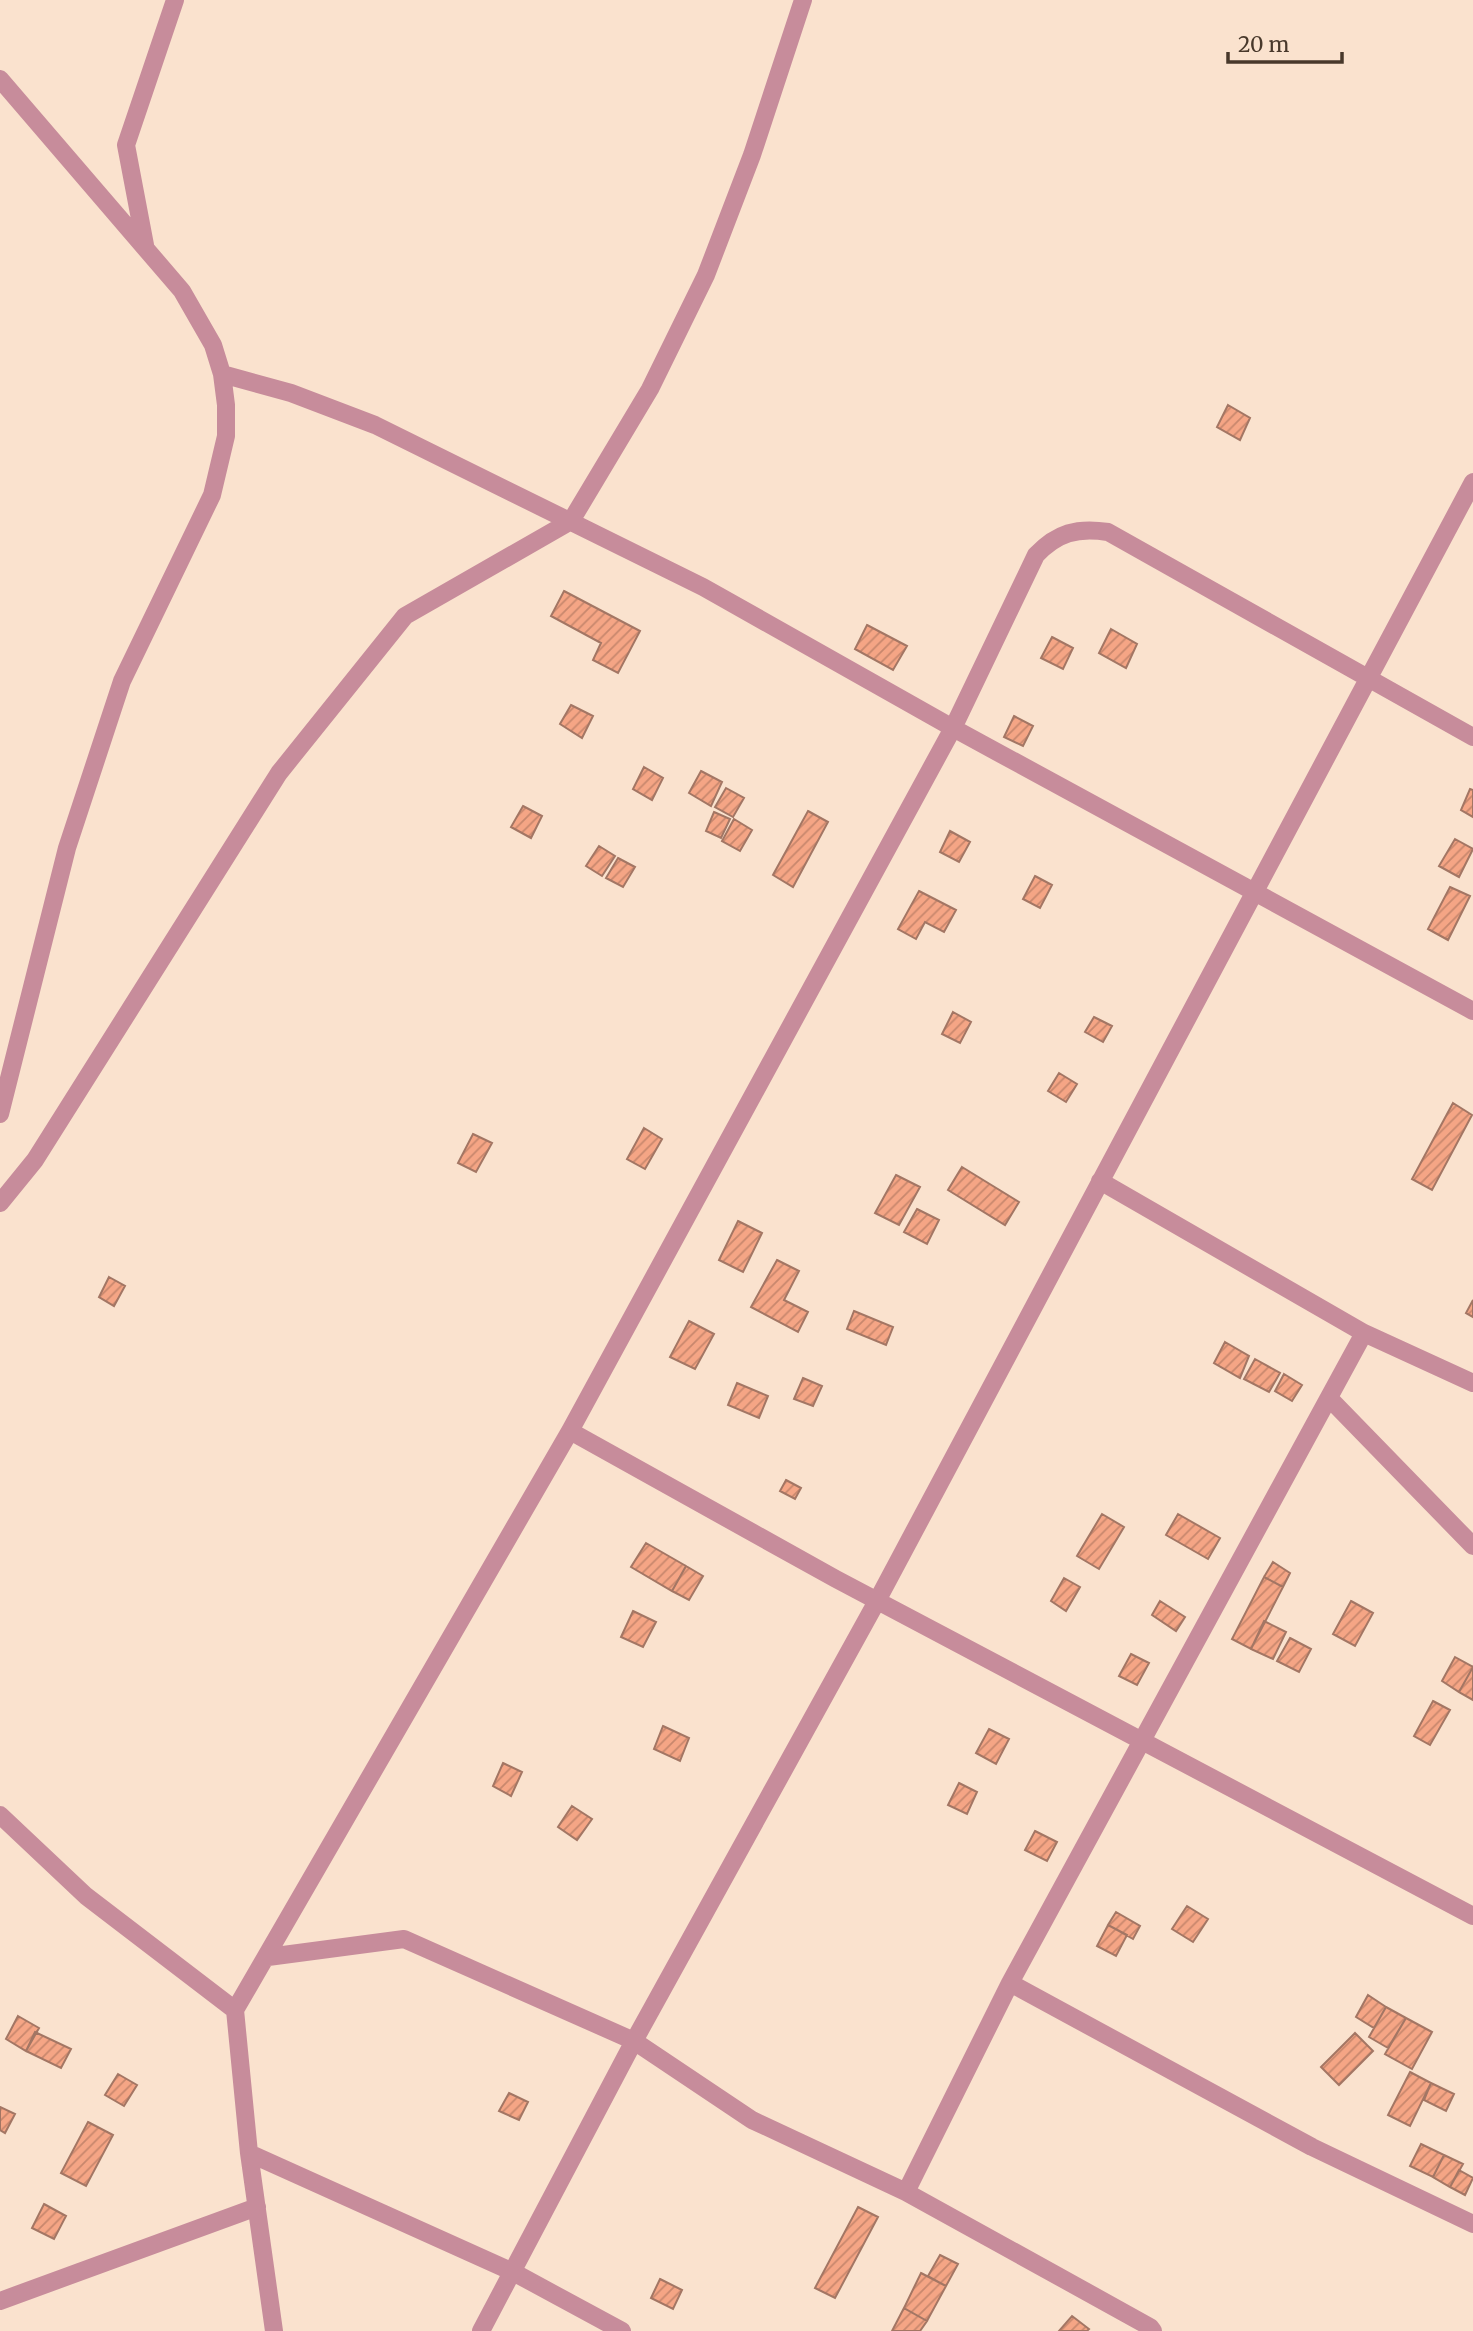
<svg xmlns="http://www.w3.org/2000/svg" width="1473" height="2331" viewBox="0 0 1473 2331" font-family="Merriweather,serif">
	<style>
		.building { fill: url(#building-hatch); stroke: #a37664; stroke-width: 2 }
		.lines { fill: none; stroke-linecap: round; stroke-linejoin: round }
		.street { stroke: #c78c9b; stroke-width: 18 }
	</style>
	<defs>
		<pattern id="building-hatch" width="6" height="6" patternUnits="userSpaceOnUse" patternTransform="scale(1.75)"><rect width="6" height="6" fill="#f5a585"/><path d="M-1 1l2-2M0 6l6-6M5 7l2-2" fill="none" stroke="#c8876d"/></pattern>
	</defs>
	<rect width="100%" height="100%" fill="#fae2ce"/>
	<!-- building -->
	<path class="building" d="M1228,405L1250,418L1240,440L1217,427Z
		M564,591L640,631L618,673L593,660L601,643L551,616Z
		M867,625L907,646L893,670L855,649Z
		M1111,629L1137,644L1126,668L1099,653Z
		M1052,637L1073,648L1063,669L1041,658Z
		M571,705L593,716L582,738L560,724Z
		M1014,716L1033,726L1023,746L1004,737Z
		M644,767L663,778L652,800L633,789Z
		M701,771L722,782L711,806L689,793Z
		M726,788L744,798L733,817L715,807Z
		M1470,789L1473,790V817L1461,810Z
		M523,806L542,816L531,838L511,827Z
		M808,811L828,822L793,887L773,875Z
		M714,812L730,819L721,838L706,831Z
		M734,819L752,830L740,851L722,841Z
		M950,831L970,842L959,862L940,852Z
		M1455,839L1473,849L1459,877L1439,866Z
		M599,846L615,856L602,876L586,866Z
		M618,858L635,867L623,887L606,878Z
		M1035,876L1052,885L1040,908L1023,899Z
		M1450,887L1470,896L1448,940L1428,929Z
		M919,891L956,910L944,932L925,922L916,939L898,929Z
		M953,1012L971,1022L960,1043L942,1034Z
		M1094,1017L1112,1026L1103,1042L1085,1032Z
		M1059,1073L1077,1084L1066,1102L1048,1091Z
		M1453,1103L1472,1115L1432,1190L1412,1179Z
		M644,1128L662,1139L645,1169L627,1159Z
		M473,1134L492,1143L476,1172L458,1163Z
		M962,1167L1019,1202L1005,1225L948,1190Z
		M896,1175L920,1187L899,1225L875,1213Z
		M917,1209L939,1220L927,1244L904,1232Z
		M738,1221L762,1233L743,1272L719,1260Z
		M777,1260L799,1271L784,1300L808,1312L798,1332L751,1307Z
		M109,1277L125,1286L114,1306L99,1297Z
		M1473,1300V1317L1466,1313Z
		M854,1311L893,1327L886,1345L847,1329Z
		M689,1321L714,1334L695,1369L670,1357Z
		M1225,1342L1249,1356L1240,1378L1214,1363Z
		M1255,1359L1280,1373L1269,1392L1244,1379Z
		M1284,1374L1302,1385L1292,1401L1275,1391Z
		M803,1378L822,1386L813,1406L794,1399Z
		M737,1383L768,1396L759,1418L728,1405Z
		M786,1480L801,1488L795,1499L780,1491Z
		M1102,1514L1124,1527L1099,1569L1077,1556Z
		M1178,1514L1220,1538L1208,1559L1166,1535Z
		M646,1543L686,1566L672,1591L631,1567Z
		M1273,1562L1290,1573L1283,1587L1264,1577Z
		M686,1566L703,1576L689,1600L672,1591Z
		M1264,1577L1283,1587L1251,1649L1232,1639Z
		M1064,1578L1080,1587L1066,1611L1051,1601Z
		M1160,1601L1185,1617L1176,1631L1152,1615Z
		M1351,1601L1373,1613L1355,1646L1333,1634Z
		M633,1611L656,1622L643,1647L621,1637Z
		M1264,1621L1286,1632L1273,1659L1251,1649Z
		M1290,1638L1311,1649L1299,1672L1277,1661Z
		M1131,1654L1149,1663L1137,1685L1119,1676Z
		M1455,1657L1473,1667L1459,1692L1442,1681Z
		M1473,1667V1700L1459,1692Z
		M1433,1701L1450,1710L1430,1745L1414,1736Z
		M663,1726L689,1738L680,1761L654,1749Z
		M989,1729L1009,1739L996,1764L976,1753Z
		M503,1763L522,1772L511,1796L493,1786Z
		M959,1783L977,1792L967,1814L948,1805Z
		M572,1806L592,1819L577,1840L558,1827Z
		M1035,1831L1057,1842L1047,1861L1025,1850Z
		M1187,1906L1208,1919L1193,1942L1172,1929Z
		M1116,1912L1140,1926L1133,1939L1108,1925Z
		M1108,1925L1127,1935L1116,1956L1097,1946Z
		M1368,1995L1386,2007L1374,2028L1356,2017Z
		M1386,2007L1406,2018L1388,2048L1369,2037Z
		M18,2016L39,2028L26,2051L6,2039Z
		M1406,2018L1432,2032L1412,2069L1385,2054Z
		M35,2032L71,2049L61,2068L26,2051Z
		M1355,2033L1373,2051L1339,2085L1321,2067Z
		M1410,2072L1431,2083L1410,2126L1388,2115Z
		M118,2074L137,2085L124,2106L105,2095Z
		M1431,2083L1454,2094L1446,2111L1424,2100Z
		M509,2093L528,2102L519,2120L499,2111Z
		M0,2107L15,2114L5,2133L0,2130Z
		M88,2122L113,2135L86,2186L61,2173Z
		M1421,2144L1444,2155L1433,2177L1410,2166Z
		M1444,2155L1463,2164L1450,2187L1433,2177Z
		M1459,2170L1473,2178L1465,2195L1450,2187Z
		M44,2204L66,2216L54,2239L32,2228Z
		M858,2207L878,2217L835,2298L815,2288Z
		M940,2255L958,2264L946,2286L928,2276Z
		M921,2273L946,2286L927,2321L904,2308Z
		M660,2279L682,2290L673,2309L651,2298Z
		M904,2308L927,2321L920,2331H892Z
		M1072,2316L1089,2329L1087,2331H1059Z"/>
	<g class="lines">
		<!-- street -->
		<path class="street" d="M0,79L182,291L213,345L222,374L226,405V436L212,495L122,681L67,848L0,1114
			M145,245L126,145L175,0
			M222,374L291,393L375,425L703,587L953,728L1473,1011
			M1100,1181L1364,1333L1473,1383
			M0,1203L35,1160L279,773L405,616L571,521L650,389L706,275L752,155L803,0
			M1329,1398L1473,1546
			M570,1431L836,1579L1473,1916
			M0,1815L86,1896L235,2010
			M268,1957L404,1939L634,2041L752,2120L906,2192L1010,1983L1312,2147L1473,2224
			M1010,1983L1364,1333
			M249,2153L513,2272L622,2331
			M906,2192L1150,2327L1153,2331
			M0,2301L257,2207
			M274,2331L249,2153L235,2010L570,1431L953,728L1036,555C1057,533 1077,527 1108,532L1473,737
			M481,2331L634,2041L877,1601L1473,482"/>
	</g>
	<!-- scale -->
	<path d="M1228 52v10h114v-10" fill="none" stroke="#48382b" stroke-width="3.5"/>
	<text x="1238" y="52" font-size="21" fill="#48382b" stroke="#fae2ce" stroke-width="5" paint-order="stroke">20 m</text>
</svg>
